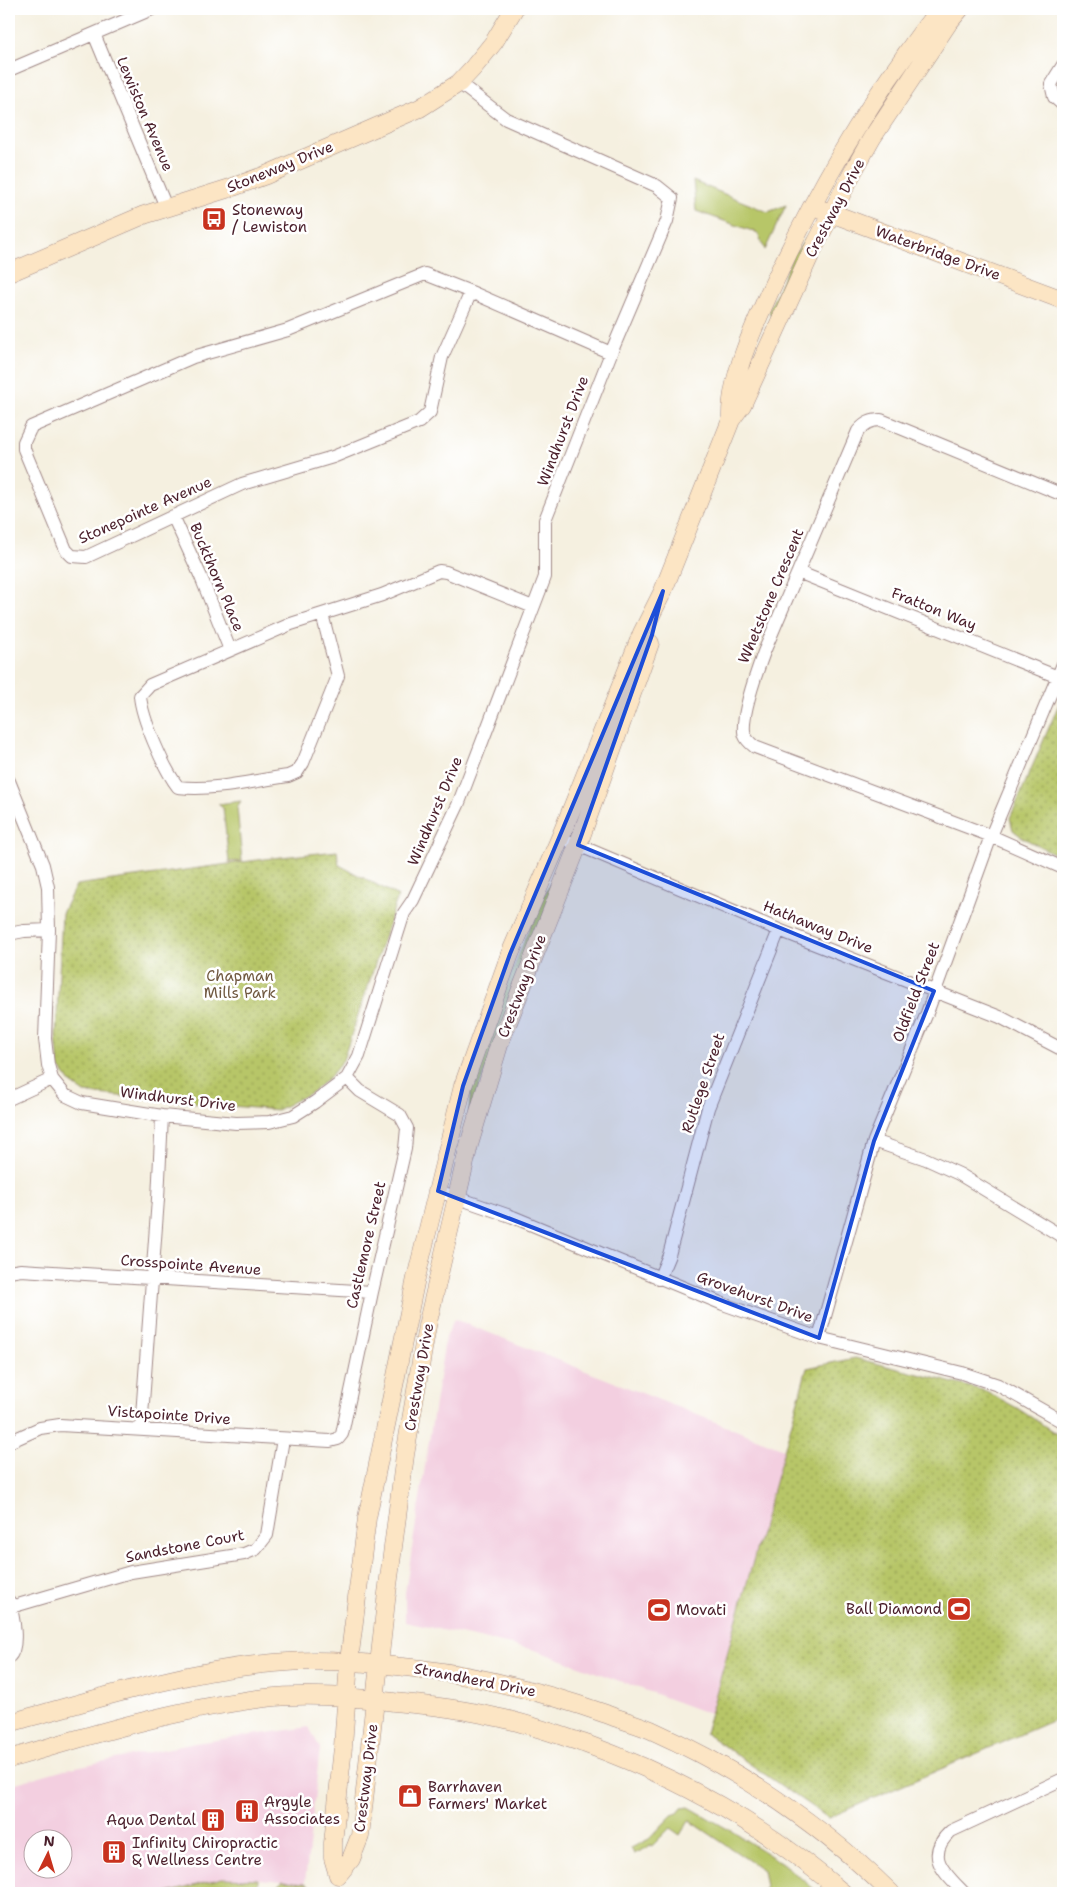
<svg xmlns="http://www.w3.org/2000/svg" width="1072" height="1902" viewBox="0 0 1072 1902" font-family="'Shantell Sans',sans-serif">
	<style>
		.built { fill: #f3cfe0; fill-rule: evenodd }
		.green { fill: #b7c668; stroke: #80724a }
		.park { fill: url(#park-dots); stroke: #80724a }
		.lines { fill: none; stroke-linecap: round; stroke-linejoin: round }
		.street-casing { stroke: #a08886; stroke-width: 14 }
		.secondary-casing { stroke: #a08886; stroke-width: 19 }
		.street { stroke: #fff; stroke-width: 12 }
		.secondary { stroke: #fce5c4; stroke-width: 18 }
		.marked { fill: #1d4ed8; fill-opacity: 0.2; stroke: #1d4ed8; stroke-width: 4; stroke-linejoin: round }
		.labels { text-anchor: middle; stroke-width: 5; stroke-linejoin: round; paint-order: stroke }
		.street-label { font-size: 15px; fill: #4a1f2b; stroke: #fff }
		.poi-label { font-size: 15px; fill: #4a1f2b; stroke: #fff; text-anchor: start }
		.park-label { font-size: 15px; fill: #705940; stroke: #fff }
	</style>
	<defs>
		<pattern id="park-dots" width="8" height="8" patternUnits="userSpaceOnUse" patternTransform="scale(1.25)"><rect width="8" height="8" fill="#b7c668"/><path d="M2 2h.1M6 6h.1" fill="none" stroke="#97a056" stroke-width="1.8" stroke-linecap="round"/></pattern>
	</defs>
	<rect width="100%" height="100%" fill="#fff"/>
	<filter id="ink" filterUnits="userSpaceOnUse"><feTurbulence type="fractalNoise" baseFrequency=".02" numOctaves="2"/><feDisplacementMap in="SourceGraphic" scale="10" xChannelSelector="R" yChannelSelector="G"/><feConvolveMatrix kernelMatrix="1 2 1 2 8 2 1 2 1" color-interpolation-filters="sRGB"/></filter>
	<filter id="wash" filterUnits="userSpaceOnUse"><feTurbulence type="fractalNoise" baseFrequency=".0096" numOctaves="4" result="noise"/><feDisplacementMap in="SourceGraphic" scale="20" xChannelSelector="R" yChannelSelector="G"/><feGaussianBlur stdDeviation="1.12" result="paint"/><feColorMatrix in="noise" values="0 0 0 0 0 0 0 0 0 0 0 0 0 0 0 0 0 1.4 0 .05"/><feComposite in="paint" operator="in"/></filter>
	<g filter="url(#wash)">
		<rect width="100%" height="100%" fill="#f5f0e0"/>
		<!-- built -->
		<path class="built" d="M454,1319L784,1449L710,1714L535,1650L405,1622V1593L445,1340Z
			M309,1727L320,1748L305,1883L258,1879L222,1878L167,1893H9V1785L61,1770L195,1743ZM32,1840H62V1870H32Z"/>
		<!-- green -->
		<path class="green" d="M693,181L768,212L786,205L765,250L758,233L696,211Z
			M807,238H811L773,315L770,314L769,310L793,255Z
			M241,801L237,807L242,861L229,862L223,808L218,804Z
			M558,871L561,872L469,1114L471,1085L490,1027L538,906Z
			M689,1807L733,1832L782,1863L819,1893H761L766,1887L763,1870L689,1820L680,1835L670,1828L653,1845L634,1854L631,1848L649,1839L672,1815L678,1813L682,1808Z
			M222,1878L258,1879L257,1893H167Z
			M283,1881L305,1883L310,1886L309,1893H276L278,1885Z"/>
		<!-- park -->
		<path class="park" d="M1063,695V858L1023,838L1013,830L1010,818Z
			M337,851L339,865L398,896L343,1060L330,1077L312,1092L277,1110L85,1093L71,1083L59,1067L56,1036L62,913L76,885L272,858Z
			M855,1358L986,1391L1017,1408L1063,1438V1716L828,1818L705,1733L807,1368Z"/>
	</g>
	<g filter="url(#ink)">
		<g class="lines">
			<defs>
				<path id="street" d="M94,34L166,207
					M1063,65L1051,84L1054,97L1063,105
					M9,70L152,9
					M471,292L442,357L430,412L419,422L333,457L242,484L86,557L72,556L66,550L24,449V442L31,427L193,357L288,330L425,274L471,292L611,353
					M1063,495L881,420C871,420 865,423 858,431L764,652C757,671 742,712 744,731C744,738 750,743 755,747L991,836L1063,868
					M173,516L201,577L230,650
					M798,572L1058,677
					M322,614L338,676L303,763L297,772L288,776C252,781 215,791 178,787C164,769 142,719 140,696L150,685L291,624L382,595L439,571L446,572L533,607
					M9,781L43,865L48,887L49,930L45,1039L48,1065L52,1079L65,1095L82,1103L162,1116L236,1123L269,1122L293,1116L315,1102L347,1078L359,1056L404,913L413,900L458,805L545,577V520L611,353L667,221L672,198L657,186L506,119L459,83
					M571,842L779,930L1000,1017L1063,1050
					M9,934L24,931L49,930
					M9,1099L52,1079
					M874,1141L926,1159L959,1174L1063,1237
					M438,1191L513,1217L723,1304L819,1338L962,1373L998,1385L1063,1422
					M9,1272L21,1270L372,1292
					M659,1279L669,1255L708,1108L779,930
					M819,1338L874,1141L927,1013L991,836L1063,664
					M141,1429L158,1199L162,1116
					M9,1442L40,1428L60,1425L330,1441L338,1439L342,1434L372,1292L405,1149L407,1128L400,1115L360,1091L347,1078
					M9,1601C13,1615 20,1647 9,1657
					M11,1607L131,1572L244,1554L256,1549L267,1535L283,1439
					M964,1893C945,1873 923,1856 951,1831L1063,1779"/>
				<path id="secondary" d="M823,210L1063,300
					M9,273L144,215L233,187L266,175L420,108L459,83L473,68L494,42L514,9
					M731,417C730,378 754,326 770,291C808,209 851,130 904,57C915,41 927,24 940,9
					M9,1723C96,1699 183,1671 274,1663C324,1658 372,1663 421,1669C485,1677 546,1693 606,1714C621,1720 637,1724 651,1730C740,1770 822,1825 891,1893
					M9,1759C93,1734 177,1709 265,1698C308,1693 351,1697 394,1702C428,1705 462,1709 496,1717C526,1723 556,1734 586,1744C682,1779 766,1826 843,1893
					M338,1875L333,1858V1843L343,1747L349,1661L367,1518L416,1278L463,1086L510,954L560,838L642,633L663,591L731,420L742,405L811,253L855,168L872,138L949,22L960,9
					M338,1875L351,1859L360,1836L386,1601L405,1455L427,1326L469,1145L499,1045L578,845L650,643"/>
			</defs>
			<!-- street casing -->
			<use href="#street" class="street-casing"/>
			<!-- secondary casing -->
			<use href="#secondary" class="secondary-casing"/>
			<!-- street -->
			<use href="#street" class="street"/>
			<!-- secondary -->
			<use href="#secondary" class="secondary"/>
		</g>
	</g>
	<!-- marked area -->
	<path class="marked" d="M663,591L652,635L578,845L934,991L874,1141L819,1338L438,1191L463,1086L510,954Z"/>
	<!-- icons -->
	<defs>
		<symbol id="bus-square" viewBox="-11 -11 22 22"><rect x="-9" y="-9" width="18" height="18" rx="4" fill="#c8321e" stroke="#fff"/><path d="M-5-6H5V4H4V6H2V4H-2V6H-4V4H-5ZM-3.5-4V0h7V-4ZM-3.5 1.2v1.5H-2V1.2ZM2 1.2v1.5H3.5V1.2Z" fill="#fff"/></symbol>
		<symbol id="stadium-square" viewBox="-11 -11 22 22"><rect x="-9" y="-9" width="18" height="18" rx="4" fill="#c8321e" stroke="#fff"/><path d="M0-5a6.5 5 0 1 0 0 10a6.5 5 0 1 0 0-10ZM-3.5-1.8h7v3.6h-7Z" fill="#fff"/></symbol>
		<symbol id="shop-square" viewBox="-11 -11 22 22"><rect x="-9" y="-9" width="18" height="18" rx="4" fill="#c8321e" stroke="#fff"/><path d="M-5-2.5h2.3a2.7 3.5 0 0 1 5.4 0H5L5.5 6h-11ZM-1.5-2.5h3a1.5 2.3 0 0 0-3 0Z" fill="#fff"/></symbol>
		<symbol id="building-square" viewBox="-11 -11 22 22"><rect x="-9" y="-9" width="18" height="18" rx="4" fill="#c8321e" stroke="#fff"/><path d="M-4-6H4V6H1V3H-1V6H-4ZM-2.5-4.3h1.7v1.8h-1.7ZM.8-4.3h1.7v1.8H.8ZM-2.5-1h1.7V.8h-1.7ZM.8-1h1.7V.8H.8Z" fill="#fff"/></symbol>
	</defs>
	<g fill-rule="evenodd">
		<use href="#bus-square" x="200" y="205" width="28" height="28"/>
		<use href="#stadium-square" x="945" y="1595" width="28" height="28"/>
		<use href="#stadium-square" x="645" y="1596" width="28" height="28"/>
		<use href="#shop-square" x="396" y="1782" width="28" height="28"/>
		<use href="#building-square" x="233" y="1797" width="28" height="28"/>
		<use href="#building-square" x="199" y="1806" width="28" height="28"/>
		<use href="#building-square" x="100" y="1838" width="28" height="28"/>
	</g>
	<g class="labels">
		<!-- street labels -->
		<g class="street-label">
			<text transform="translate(145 114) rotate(67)" y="5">Lewiston Avenue</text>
			<text transform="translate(280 167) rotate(-22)" y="5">Stoneway Drive</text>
			<text transform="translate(835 208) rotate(-62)" y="5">Crestway Drive</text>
			<text transform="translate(938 253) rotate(20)" y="5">Waterbridge Drive</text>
			<text transform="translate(563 431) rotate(-69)" y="5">Windhurst Drive</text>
			<text transform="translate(145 510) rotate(-24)" y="5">Stonepointe Avenue</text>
			<text transform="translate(217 577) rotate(67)" y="5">Buckthorn Place</text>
			<text transform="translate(771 596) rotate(-67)" y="5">Whetstone Crescent</text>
			<text transform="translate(934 609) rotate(22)" y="5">Fratton Way</text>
			<text transform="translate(435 811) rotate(-67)" y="5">Windhurst Drive</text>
			<text transform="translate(818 927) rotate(22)" y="5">Hathaway Drive</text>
			<text transform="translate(522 986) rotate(-69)" y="5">Crestway Drive</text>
			<text transform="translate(916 992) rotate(-69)" y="5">Oldfield Street</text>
			<text transform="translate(703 1083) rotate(-71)" y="5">Rutlege Street</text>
			<text transform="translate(178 1099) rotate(7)" y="5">Windhurst Drive</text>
			<text transform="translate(366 1245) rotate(-77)" y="5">Castlemore Street</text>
			<text transform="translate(191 1265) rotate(4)" y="5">Crosspointe Avenue</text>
			<text transform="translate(755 1297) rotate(20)" y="5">Grovehurst Drive</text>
			<text transform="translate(419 1377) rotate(-80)" y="5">Crestway Drive</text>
			<text transform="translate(169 1415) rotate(4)" y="5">Vistapointe Drive</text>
			<text transform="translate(185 1546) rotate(-11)" y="5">Sandstone Court</text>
			<text transform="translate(475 1680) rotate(11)" y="5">Strandherd Drive</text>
			<text transform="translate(366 1778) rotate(-83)" y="5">Crestway Drive</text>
		</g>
		<!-- poi labels -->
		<g class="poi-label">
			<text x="232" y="215">Stoneway<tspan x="232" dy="17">/ Lewiston</tspan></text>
			<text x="942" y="1614" text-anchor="end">Ball Diamond</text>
			<text x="676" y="1615">Movati</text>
			<text x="428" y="1792">Barrhaven<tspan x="428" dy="17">Farmers' Market</tspan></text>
			<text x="264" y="1807">Argyle<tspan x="264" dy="17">Associates</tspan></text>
			<text x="196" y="1825" text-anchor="end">Aqua Dental</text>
			<text x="132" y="1848">Infinity Chiropractic<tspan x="132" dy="17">&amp; Wellness Centre</tspan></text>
		</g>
		<!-- park labels -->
		<g class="park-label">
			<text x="240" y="981">Chapman<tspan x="240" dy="17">Mills Park</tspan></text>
		</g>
	</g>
	<!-- margin -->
	<rect width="1072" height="1902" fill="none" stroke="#fff" stroke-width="30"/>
	<!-- north arrow -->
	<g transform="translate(48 1854) rotate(5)"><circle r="24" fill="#ffffff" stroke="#b7a5aa"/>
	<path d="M0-4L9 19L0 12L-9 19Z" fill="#c8321e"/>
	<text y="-8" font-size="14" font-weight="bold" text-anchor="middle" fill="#4a1f2b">N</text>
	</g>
</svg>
